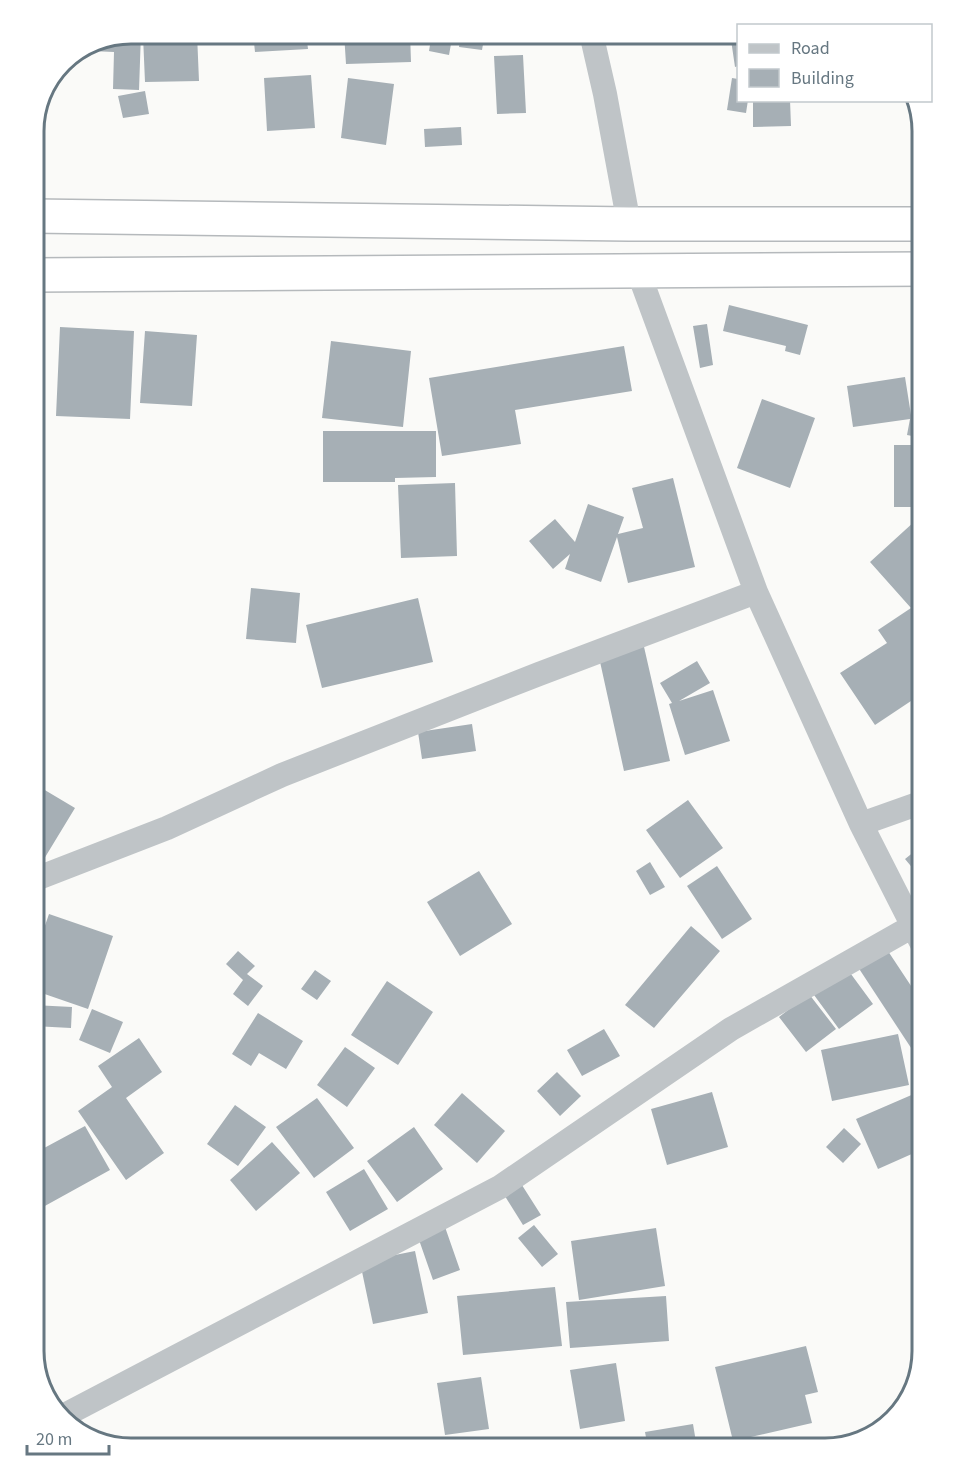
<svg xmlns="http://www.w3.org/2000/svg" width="956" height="1481" viewBox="0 0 956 1481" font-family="'Source Sans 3',sans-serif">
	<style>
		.building { fill: #a6afb5 }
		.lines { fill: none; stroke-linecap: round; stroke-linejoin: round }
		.trunk-casing { stroke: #b5b9bc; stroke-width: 36 }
		.minor { stroke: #bfc4c7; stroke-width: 24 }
		.trunk { stroke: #fff; stroke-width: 33 }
		.rim { fill: none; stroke: #667781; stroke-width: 3 }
	</style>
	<rect width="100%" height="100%" fill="#fafaf8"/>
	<!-- building -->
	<path class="building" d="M130,33H141L139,90L113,89L114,52L91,51V49Z
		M253,33H306L308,49L255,52Z
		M344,33H410L411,62L346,64Z
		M432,33H453L449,55L429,51Z
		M461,33H485L482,50L459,47Z
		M730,33H738V66L735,67Z
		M197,34L199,81L145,82L143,36Z
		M523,55L526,113L497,114L494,56Z
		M311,75L315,128L267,131L264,78Z
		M348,78L394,84L386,145L341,138Z
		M732,78L738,79V100H748L746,113L727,110Z
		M145,91L149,114L123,118L118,96Z
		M753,100H790L791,126L753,127Z
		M461,127L462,145L425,147L424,129Z
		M729,305L808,325L800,355L785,351L786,346L723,331Z
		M707,324L713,365L700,368L693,326Z
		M60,327L134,331L130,419L56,416Z
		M145,331L197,335L192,406L140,403Z
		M331,341L411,351L403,427L322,418Z
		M624,346L632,391L515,410L521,444L442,456L429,378Z
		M919,373L923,374V438L907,435L910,419L853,427L847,386L905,377L911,415Z
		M762,399L815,418L790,488L737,468Z
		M323,431H436V477L395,478V482H323Z
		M894,445H923V507H894Z
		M673,478L695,567L628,583L617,537L601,582L565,569L570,554L553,569L529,541L555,519L575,542L588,504L624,517L618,534L643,528L632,488Z
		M455,483L457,556L401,558L398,485Z
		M915,521L923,530V621L915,613L923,624V693L875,725L840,673L887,643L878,630L911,608L870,562Z
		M251,588L300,593L296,643L246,639Z
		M418,598L433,662L322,688L306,625Z
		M642,638L670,761L624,771L597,648Z
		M697,661L710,683L679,701L713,690L730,741L685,755L669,704L672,703L660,683Z
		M472,724L476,751L422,759L418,732Z
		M33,783L75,808L44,859L33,853Z
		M688,800L723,848L680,878L646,830Z
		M920,847L923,851V865L915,871L905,859Z
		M650,862L665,887L650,895L636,871Z
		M717,866L752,919L722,939L687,886Z
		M479,871L512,924L460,956L427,902Z
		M49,914L113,936L88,1009L33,990V960Z
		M691,926L720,951L654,1028L625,1005Z
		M882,942L923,1004V1053L917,1057L854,961Z
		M238,951L255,966L247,974L263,986L248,1006L233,994L243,980L226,964Z
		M315,970L331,981L317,1000L301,989Z
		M848,970L873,1004L839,1029L814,995Z
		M387,981L433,1012L398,1065L351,1035Z
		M809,994L836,1029L806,1052L779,1017Z
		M33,1005L72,1007L71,1028L33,1026Z
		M92,1009L123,1022L110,1053L79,1040Z
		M258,1013L303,1041L286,1069L259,1053L251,1066L232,1054Z
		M604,1029L620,1056L582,1076L567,1050Z
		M898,1034L909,1085L832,1101L821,1050Z
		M139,1038L162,1072L126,1098L164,1153L126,1180L78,1111L112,1087L98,1066Z
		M345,1047L375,1068L347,1107L317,1085Z
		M557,1072L581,1096L560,1116L537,1091Z
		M923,1090V1149L878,1169L856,1119Z
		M712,1092L728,1147L667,1165L651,1109Z
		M462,1093L505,1131L477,1163L434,1125Z
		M317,1098L354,1148L314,1178L276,1127Z
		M235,1105L266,1127L238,1166L207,1144Z
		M85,1126L110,1170L43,1207L33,1189V1154Z
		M414,1127L443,1169L397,1202L367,1161Z
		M844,1128L861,1144L843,1163L826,1147Z
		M272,1142L300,1173L256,1211L230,1180Z
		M364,1169L388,1209L350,1231L326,1192Z
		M520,1182L541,1215L523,1225L503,1193Z
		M534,1225L558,1254L542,1267L518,1238Z
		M445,1227L460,1270L433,1280L418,1237Z
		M656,1228L665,1286L579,1300L571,1241Z
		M415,1251L428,1313L373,1324L360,1262Z
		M555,1287L562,1346L463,1355L457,1296Z
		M666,1296L669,1341L570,1348L566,1302Z
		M806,1346L818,1392L805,1395L812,1423L733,1441L715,1367Z
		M616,1363L625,1421L580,1429L570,1370Z
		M481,1377L489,1429L445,1435L437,1383Z
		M693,1424L697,1448H648L645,1432Z
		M449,1437L482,1446V1448H446Z
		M630,1440L631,1448H590V1447Z
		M425,1444L426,1448H405V1447Z"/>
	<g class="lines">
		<defs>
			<path id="trunk" d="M33,216L629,224H923
				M33,275L923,269"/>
		</defs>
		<!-- trunk casing -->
		<use href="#trunk" class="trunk-casing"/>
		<!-- minor -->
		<path class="minor" d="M591,33L605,94L629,224
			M638,271L756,592L861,824L923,946
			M861,824L923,802
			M33,880L167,828L282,775L539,674L756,592
			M63,1416L500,1187L731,1029L913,926"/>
		<!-- trunk -->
		<use href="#trunk" class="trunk"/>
	</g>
	<!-- crop -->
	<path d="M0 0H956V1481H0ZM131 44H825A87 87 0 0 1 912 131V1351A87 87 0 0 1 825 1438H131A87 87 0 0 1 44 1351V131A87 87 0 0 1 131 44Z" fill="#fff" fill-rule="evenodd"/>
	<path class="rim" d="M131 44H825A87 87 0 0 1 912 131V1351A87 87 0 0 1 825 1438H131A87 87 0 0 1 44 1351V131A87 87 0 0 1 131 44Z"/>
	<!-- legend -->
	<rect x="737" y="24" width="195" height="78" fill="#ffffff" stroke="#c2c9cd" stroke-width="1.5"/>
	<rect x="749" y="44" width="30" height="9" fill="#bfc4c7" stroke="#c2c9cd" stroke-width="1.5"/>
	<text x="791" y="54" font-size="18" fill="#667781">Road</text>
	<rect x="749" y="69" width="30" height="18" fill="#a6afb5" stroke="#c2c9cd" stroke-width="1.5"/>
	<text x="791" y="84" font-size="18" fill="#667781">Building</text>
	<!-- scale -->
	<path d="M27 1445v9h82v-9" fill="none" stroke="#667781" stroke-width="3"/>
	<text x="36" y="1445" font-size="18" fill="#667781" stroke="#ffffff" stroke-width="4.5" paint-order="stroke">20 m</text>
</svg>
